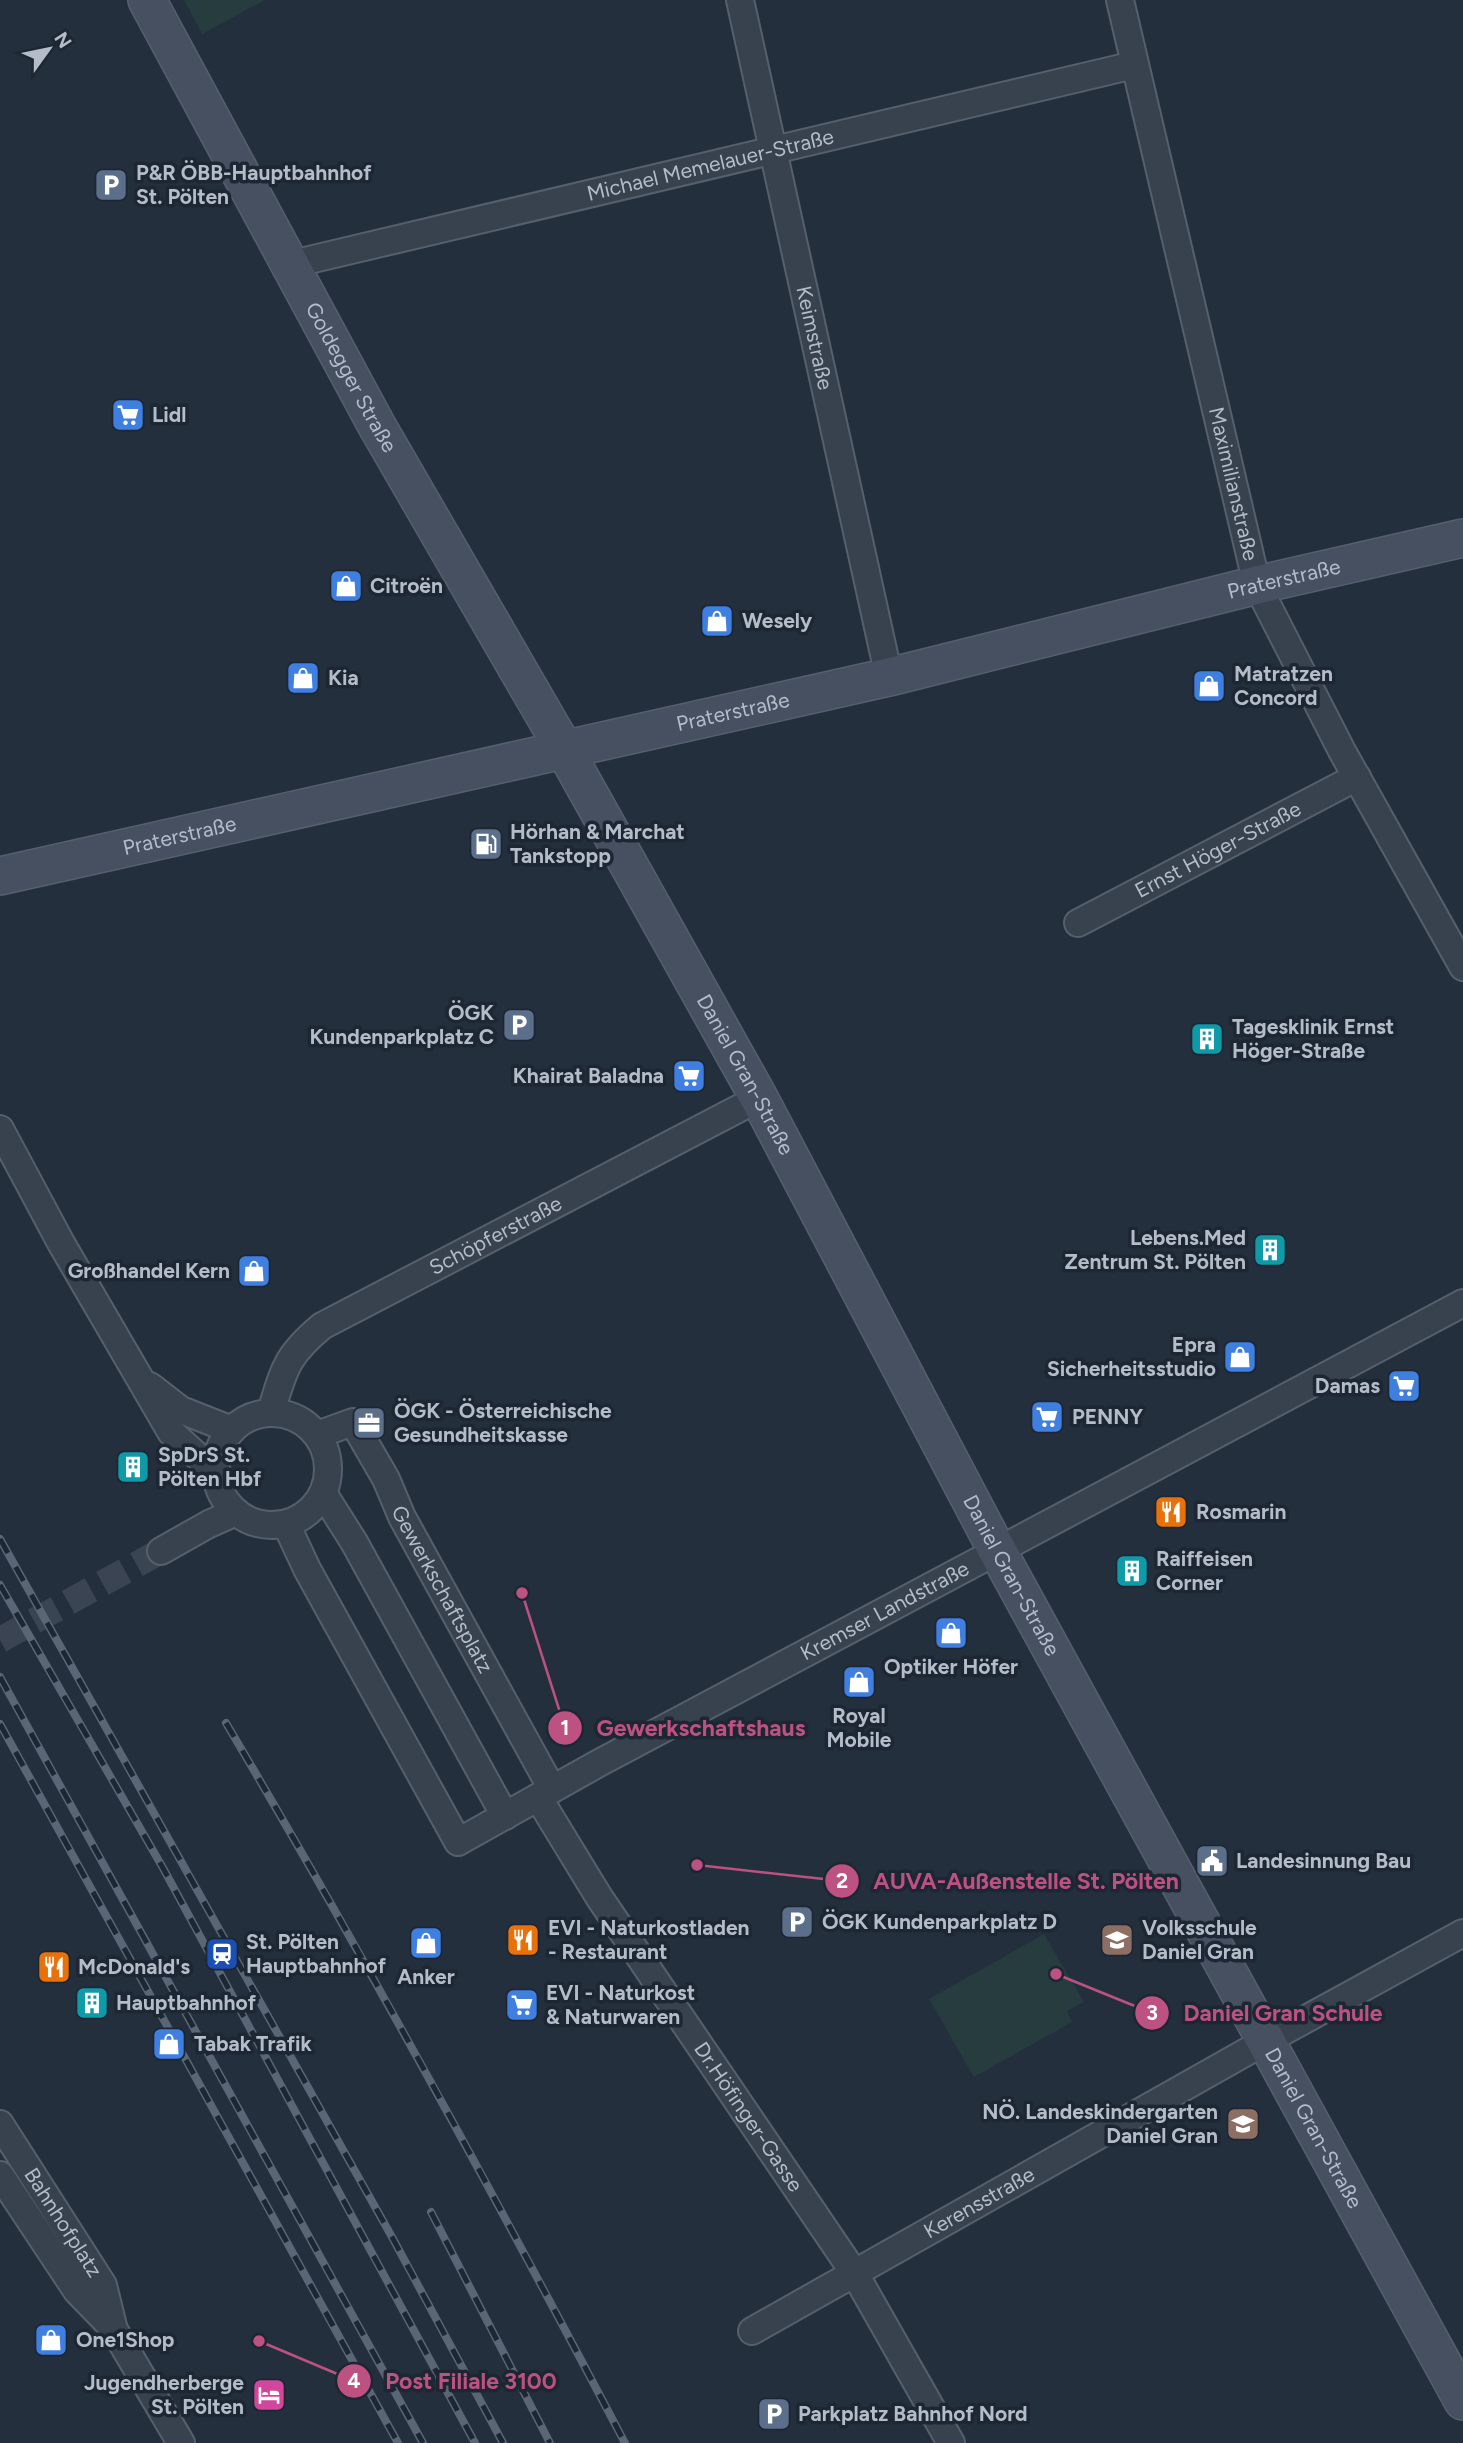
<svg xmlns="http://www.w3.org/2000/svg" width="1463" height="2443" viewBox="0 0 1463 2443" font-family="Figtree,sans-serif">
	<style>
		.green { fill: #263c3f }
		.lines { fill: none; stroke-linecap: round; stroke-linejoin: round }
		.street-tunnel { stroke: #3a4453; stroke-width: 26; stroke-dasharray: 26 13; stroke-linecap: butt }
		.street-casing { stroke: #565f6c; stroke-width: 30 }
		.secondary-casing { stroke: #565f6c; stroke-width: 40 }
		.street { stroke: #38414e; stroke-width: 26 }
		.secondary { stroke: #465061; stroke-width: 37 }
		.rail-casing { stroke: #5a6575; stroke-width: 8 }
		.rail { stroke: #1d2633; stroke-width: 5; stroke-dasharray: 16; stroke-linecap: butt }
		.labels { text-anchor: middle; stroke-width: 7; stroke-linejoin: round; paint-order: stroke }
		.street-label { font-size: 21px; fill: #b4bcc9; stroke: #1d2633 }
		.poi-label { font-size: 21px; font-weight: bold; fill: #b4bcc9; stroke: #1d2633; text-anchor: start }
		.leader { fill: none; stroke: #bd5182; stroke-width: 2.5 }
		.callout-dot { fill: #bd5182; stroke: #1d2633; stroke-width: 2.5 }
		.mark-label { font-size: 21px; text-anchor: middle; font-weight: bold; fill: #fff }
		.callout-label { font-size: 23px; text-anchor: middle; font-weight: bold; fill: #bd5182; stroke: #1d2633; stroke-width: 7; stroke-linejoin: round; paint-order: stroke }
	</style>
	<rect width="100%" height="100%" fill="#242f3e"/>
	<!-- green -->
	<path class="green" d="M184,0H265L202,34Z
		M1044,1934L1084,2002L1067,2011L1072,2022L974,2077L929,1999Z"/>
	<g class="lines">
		<!-- street-tunnel -->
		<path class="street-tunnel" d="M0,1640L161,1551"/>
		<defs>
			<g id="street">
				<path id="s1" d="M740,0L889,677"/>
				<path id="s2" d="M1120,0L1257,585L1342,751L1463,967"/>
				<path id="s3" d="M288,265L1134,65"/>
				<path id="s4" d="M1078,923L1357,777"/>
				<path d="M0,1129L61,1243L171,1432L216,1473"/>
				<path d="M150,1386L181,1410L232,1430"/>
				<path id="s5" d="M271,1412C284,1369 286,1356 322,1326L759,1098"/>
				<circle cx="272" cy="1469" r="56"/>
				<path id="s6" d="M317,1435L353,1422L386,1479L402,1517L552,1789"/>
				<path d="M323,1493L354,1542L505,1816"/>
				<path id="s7" d="M286,1524L307,1569L458,1842L599,1763L1463,1303"/>
				<path d="M161,1551L209,1524L236,1512"/>
				<path id="s8" d="M538,1797L599,1897L855,2274L951,2443"/>
				<path id="s9" d="M0,2124L103,2285L113,2326"/>
				<path d="M0,2175L77,2291L113,2328L181,2443"/>
				<path id="s10" d="M752,2331L1264,2042L1463,1933"/>
			</g>
			<g id="secondary">
				<path id="s11" d="M147,0L377,426L564,749L759,1098L991,1539L1463,2401"/>
				<path id="s12" d="M0,876L889,677L1257,585L1463,538"/>
			</g>
		</defs>
		<!-- street casing -->
		<use href="#street" class="street-casing"/>
		<!-- secondary casing -->
		<use href="#secondary" class="secondary-casing"/>
		<!-- street -->
		<use href="#street" class="street"/>
		<!-- secondary -->
		<use href="#secondary" class="secondary"/>
		<defs>
			<path id="rail" d="M0,1539L392,2237L503,2443
				M0,1585L163,1868L475,2443
				M0,1677L423,2443
				M226,1723C366,1959 497,2200 625,2443
				M0,1724L398,2443
				M431,2212L550,2443"/>
		</defs>
		<!-- rail casing -->
		<use href="#rail" class="rail-casing"/>
		<!-- rail -->
		<use href="#rail" class="rail"/>
	</g>
	<!-- icons -->
	<defs>
		<symbol id="parking-square" viewBox="-11 -11 22 22"><rect x="-9" y="-9" width="18" height="18" rx="4" fill="#5c6f8a" stroke="#1d2633"/><path d="M-3.5-5.5H1a3.5 3.5 0 0 1 0 7H-1V5.5H-3.5ZM-1-3.4V-.6H.8a1.4 1.4 0 0 0 0-2.8Z" fill="#fff"/></symbol>
		<symbol id="supermarket-square" viewBox="-11 -11 22 22"><rect x="-9" y="-9" width="18" height="18" rx="4" fill="#3f7fe0" stroke="#1d2633"/><path d="M-6-5.5h2.5l.6 2H6L4.5 2H-2.5L-4.4-4H-6ZM-1.5 3.2a1.3 1.3 0 1 0 .1 0ZM3 3.2a1.3 1.3 0 1 0 .1 0Z" fill="#fff"/></symbol>
		<symbol id="shop-square" viewBox="-11 -11 22 22"><rect x="-9" y="-9" width="18" height="18" rx="4" fill="#3f7fe0" stroke="#1d2633"/><path d="M-5-2.5h2.3a2.7 3.5 0 0 1 5.4 0H5L5.5 6h-11ZM-1.5-2.5h3a1.5 2.3 0 0 0-3 0Z" fill="#fff"/></symbol>
		<symbol id="fuel-square" viewBox="-11 -11 22 22"><rect x="-9" y="-9" width="18" height="18" rx="4" fill="#5c6f8a" stroke="#1d2633"/><path d="M-5.5-6h7V0h2V4h1.3V-2.5L3-4.5l.8-.8L6-3V5H2.5V1h-1V6h-7ZM-4.2-4.7v3.2H.2V-4.7Z" fill="#fff"/></symbol>
		<symbol id="building-square" viewBox="-11 -11 22 22"><rect x="-9" y="-9" width="18" height="18" rx="4" fill="#0f9aa8" stroke="#1d2633"/><path d="M-4-6H4V6H1V3H-1V6H-4ZM-2.5-4.3h1.7v1.8h-1.7ZM.8-4.3h1.7v1.8H.8ZM-2.5-1h1.7V.8h-1.7ZM.8-1h1.7V.8H.8Z" fill="#fff"/></symbol>
		<symbol id="office-square" viewBox="-11 -11 22 22"><rect x="-9" y="-9" width="18" height="18" rx="4" fill="#5c6f8a" stroke="#1d2633"/><path d="M-6-3h4V-5.5h4V-3h4V5H-6ZM-1-4.5V-3h2v-1.5ZM-6 0V1H6V0Z" fill="#fff"/></symbol>
		<symbol id="restaurant-square" viewBox="-11 -11 22 22"><rect x="-9" y="-9" width="18" height="18" rx="4" fill="#e8710a" stroke="#1d2633"/><path d="M-5-6h1v4h1v-4h1v4h1v-4h1v5L-1.5 .5V6h-2V.5L-5-1ZM5-6V6H3V1.5H1.5Q1.5-4 5-6Z" fill="#fff"/></symbol>
		<symbol id="civic-square" viewBox="-11 -11 22 22"><rect x="-9" y="-9" width="18" height="18" rx="4" fill="#5c6f8a" stroke="#1d2633"/><path d="M-.6-6.5H3V-4.5H.6V-3L4-1V1h2V6H-6V1h2V-1L-.6-3ZM-1.2 2.5V6h2.4V2.5Z" fill="#fff"/></symbol>
		<symbol id="school-square" viewBox="-11 -11 22 22"><rect x="-9" y="-9" width="18" height="18" rx="4" fill="#8d6e63" stroke="#1d2633"/><path d="M0-5L7-2L0 1L-7-2ZM-4 1L0 2.5L4 1V4Q0 6-4 4Z" fill="#fff"/></symbol>
		<symbol id="station-square" viewBox="-11 -11 22 22"><rect x="-9" y="-9" width="18" height="18" rx="4" fill="#1a4fb4" stroke="#1d2633"/><path d="M-3-6H3Q5-6 5-4V2Q5 4 3 4L4.5 6H3L1.5 4h-3L-3 6H-4.5L-3 4Q-5 4-5 2V-4Q-5-6-3-6ZM-3.5-4v3h7v-3ZM-3.5 1v1.5H-2V1ZM2 1v1.5H3.5V1Z" fill="#fff"/></symbol>
		<symbol id="hotel-square" viewBox="-11 -11 22 22"><rect x="-9" y="-9" width="18" height="18" rx="4" fill="#d1479c" stroke="#1d2633"/><path d="M-6-4.5h1.5V1H6V5H4.5V3h-9V5H-6ZM-4 0a1.8 1.8 0 1 1 3.6 0ZM.5 0V-2.5h3Q6-2.5 6 0Z" fill="#fff"/></symbol>
	</defs>
	<g fill-rule="evenodd">
		<use href="#parking-square" x="92" y="166" width="38" height="38"/>
		<use href="#supermarket-square" x="109" y="396" width="38" height="38"/>
		<use href="#shop-square" x="327" y="567" width="38" height="38"/>
		<use href="#shop-square" x="698" y="602" width="38" height="38"/>
		<use href="#shop-square" x="284" y="659" width="38" height="38"/>
		<use href="#shop-square" x="1190" y="667" width="38" height="38"/>
		<use href="#fuel-square" x="467" y="825" width="38" height="38"/>
		<use href="#parking-square" x="500" y="1006" width="38" height="38"/>
		<use href="#building-square" x="1188" y="1020" width="38" height="38"/>
		<use href="#supermarket-square" x="670" y="1057" width="38" height="38"/>
		<use href="#building-square" x="1251" y="1231" width="38" height="38"/>
		<use href="#shop-square" x="235" y="1252" width="38" height="38"/>
		<use href="#shop-square" x="1221" y="1338" width="38" height="38"/>
		<use href="#supermarket-square" x="1385" y="1367" width="38" height="38"/>
		<use href="#supermarket-square" x="1028" y="1398" width="38" height="38"/>
		<use href="#office-square" x="350" y="1404" width="38" height="38"/>
		<use href="#building-square" x="114" y="1448" width="38" height="38"/>
		<use href="#restaurant-square" x="1152" y="1493" width="38" height="38"/>
		<use href="#building-square" x="1113" y="1552" width="38" height="38"/>
		<use href="#shop-square" x="932" y="1614" width="38" height="38"/>
		<use href="#shop-square" x="840" y="1663" width="38" height="38"/>
		<use href="#civic-square" x="1193" y="1842" width="38" height="38"/>
		<use href="#parking-square" x="778" y="1903" width="38" height="38"/>
		<use href="#restaurant-square" x="504" y="1921" width="38" height="38"/>
		<use href="#school-square" x="1098" y="1921" width="38" height="38"/>
		<use href="#shop-square" x="407" y="1924" width="38" height="38"/>
		<use href="#station-square" x="203" y="1935" width="38" height="38"/>
		<use href="#restaurant-square" x="35" y="1948" width="38" height="38"/>
		<use href="#building-square" x="73" y="1984" width="38" height="38"/>
		<use href="#supermarket-square" x="503" y="1986" width="38" height="38"/>
		<use href="#shop-square" x="150" y="2025" width="38" height="38"/>
		<use href="#school-square" x="1224" y="2105" width="38" height="38"/>
		<use href="#shop-square" x="32" y="2321" width="38" height="38"/>
		<use href="#hotel-square" x="250" y="2376" width="38" height="38"/>
		<use href="#parking-square" x="755" y="2395" width="38" height="38"/>
	</g>
	<g class="labels">
		<!-- street labels -->
		<g class="street-label">
			<text dy="7" stroke="none"><textPath href="#s3" startOffset="434">Michael Memelauer-Straße</textPath></text>
			<text dy="7" stroke="none"><textPath href="#s1" startOffset="346">Keimstraße</textPath></text>
			<text dy="7" stroke="none"><textPath href="#s11" startOffset="429">Goldegger Straße</textPath></text>
			<text dy="7" stroke="none"><textPath href="#s2" startOffset="497">Maximilianstraße</textPath></text>
			<text dy="7" stroke="none"><textPath href="#s12" startOffset="1318">Praterstraße</textPath></text>
			<text dy="7" stroke="none"><textPath href="#s12" startOffset="751">Praterstraße</textPath></text>
			<text dy="7" stroke="none"><textPath href="#s12" startOffset="184">Praterstraße</textPath></text>
			<text dy="7" stroke="none"><textPath href="#s4" startOffset="158">Ernst Höger-Straße</textPath></text>
			<text dy="7" stroke="none"><textPath href="#s11" startOffset="1230">Daniel Gran-Straße</textPath></text>
			<text dy="7" stroke="none"><textPath href="#s5" startOffset="298">Schöpferstraße</textPath></text>
			<text dy="7" stroke="none"><textPath href="#s11" startOffset="1797">Daniel Gran-Straße</textPath></text>
			<text dy="7" stroke="none"><textPath href="#s6" startOffset="228">Gewerkschaftsplatz</textPath></text>
			<text dy="7" stroke="none"><textPath href="#s7" startOffset="847">Kremser Landstraße</textPath></text>
			<text dy="7" stroke="none"><textPath href="#s8" startOffset="383">Dr.Höfinger-Gasse</textPath></text>
			<text dy="7" stroke="none"><textPath href="#s11" startOffset="2427">Daniel Gran-Straße</textPath></text>
			<text dy="7" stroke="none"><textPath href="#s10" startOffset="261">Kerensstraße</textPath></text>
			<text dy="7" stroke="none"><textPath href="#s9" startOffset="117">Bahnhofplatz</textPath></text>
		</g>
		<!-- poi labels -->
		<g class="poi-label">
			<text x="136" y="180">P&amp;R ÖBB-Hauptbahnhof<tspan x="136" dy="24">St. Pölten</tspan></text>
			<text x="152" y="422">Lidl</text>
			<text x="370" y="593">Citroën</text>
			<text x="742" y="628">Wesely</text>
			<text x="1234" y="681">Matratzen<tspan x="1234" dy="24">Concord</tspan></text>
			<text x="328" y="685">Kia</text>
			<text x="510" y="839">Hörhan &amp; Marchat<tspan x="510" dy="24">Tankstopp</tspan></text>
			<text x="494" y="1020" text-anchor="end">ÖGK<tspan x="494" dy="24">Kundenparkplatz C</tspan></text>
			<text x="1232" y="1034">Tagesklinik Ernst<tspan x="1232" dy="24">Höger-Straße</tspan></text>
			<text x="664" y="1083" text-anchor="end">Khairat Baladna</text>
			<text x="1246" y="1245" text-anchor="end">Lebens.Med<tspan x="1246" dy="24">Zentrum St. Pölten</tspan></text>
			<text x="230" y="1278" text-anchor="end">Großhandel Kern</text>
			<text x="1216" y="1352" text-anchor="end">Epra<tspan x="1216" dy="24">Sicherheitsstudio</tspan></text>
			<text x="1380" y="1393" text-anchor="end">Damas</text>
			<text x="394" y="1418">ÖGK - Österreichische<tspan x="394" dy="24">Gesundheitskasse</tspan></text>
			<text x="1072" y="1424">PENNY</text>
			<text x="158" y="1462">SpDrS St.<tspan x="158" dy="24">Pölten Hbf</tspan></text>
			<text x="1196" y="1519">Rosmarin</text>
			<text x="1156" y="1566">Raiffeisen<tspan x="1156" dy="24">Corner</tspan></text>
			<text x="951" y="1674" text-anchor="middle">Optiker Höfer</text>
			<text x="859" y="1723" text-anchor="middle">Royal<tspan x="859" dy="24">Mobile</tspan></text>
			<text x="1236" y="1868">Landesinnung Bau</text>
			<text x="822" y="1929">ÖGK Kundenparkplatz D</text>
			<text x="548" y="1935">EVI - Naturkostladen<tspan x="548" dy="24">- Restaurant</tspan></text>
			<text x="1142" y="1935">Volksschule<tspan x="1142" dy="24">Daniel Gran</tspan></text>
			<text x="246" y="1949">St. Pölten<tspan x="246" dy="24">Hauptbahnhof</tspan></text>
			<text x="78" y="1974">McDonald's</text>
			<text x="426" y="1984" text-anchor="middle">Anker</text>
			<text x="546" y="2000">EVI - Naturkost<tspan x="546" dy="24">&amp; Naturwaren</tspan></text>
			<text x="116" y="2010">Hauptbahnhof</text>
			<text x="194" y="2051">Tabak Trafik</text>
			<text x="1218" y="2119" text-anchor="end">NÖ. Landeskindergarten<tspan x="1218" dy="24">Daniel Gran</tspan></text>
			<text x="76" y="2347">One1Shop</text>
			<text x="244" y="2390" text-anchor="end">Jugendherberge<tspan x="244" dy="24">St. Pölten</tspan></text>
			<text x="798" y="2421">Parkplatz Bahnhof Nord</text>
		</g>
	</g>
	<!-- callouts -->
	<path class="leader" d="M522 1593L565 1728M697 1865L842 1881M1056 1974L1152 2013M259 2341L354 2381"/>
	<g class="callout-dot">
		<circle cx="522" cy="1593" r="7"/>
		<circle cx="697" cy="1865" r="7"/>
		<circle cx="1056" cy="1974" r="7"/>
		<circle cx="259" cy="2341" r="7"/>
		<circle cx="565" cy="1728" r="18"/>
		<circle cx="842" cy="1881" r="18"/>
		<circle cx="1152" cy="2013" r="18"/>
		<circle cx="354" cy="2381" r="18"/>
	</g>
	<g class="mark-label">
		<text x="565" y="1735">1</text>
		<text x="842" y="1888">2</text>
		<text x="1152" y="2020">3</text>
		<text x="354" y="2388">4</text>
	</g>
	<g class="callout-label">
		<text x="701" y="1736">Gewerkschaftshaus</text>
		<text x="1026" y="1889">AUVA-Außenstelle St. Pölten</text>
		<text x="1283" y="2021">Daniel Gran Schule</text>
		<text x="471" y="2389">Post Filiale 3100</text>
	</g>
	<!-- north arrow -->
	<g transform="translate(49 49) rotate(57)" stroke="#1d2633" stroke-width="5" paint-order="stroke">
	<path d="M0-5L12 26L0 18L-12 26Z" fill="#b4bcc9"/>
	<text y="-10" font-size="19" font-weight="bold" text-anchor="middle" fill="#b4bcc9">N</text>
	</g>
</svg>
